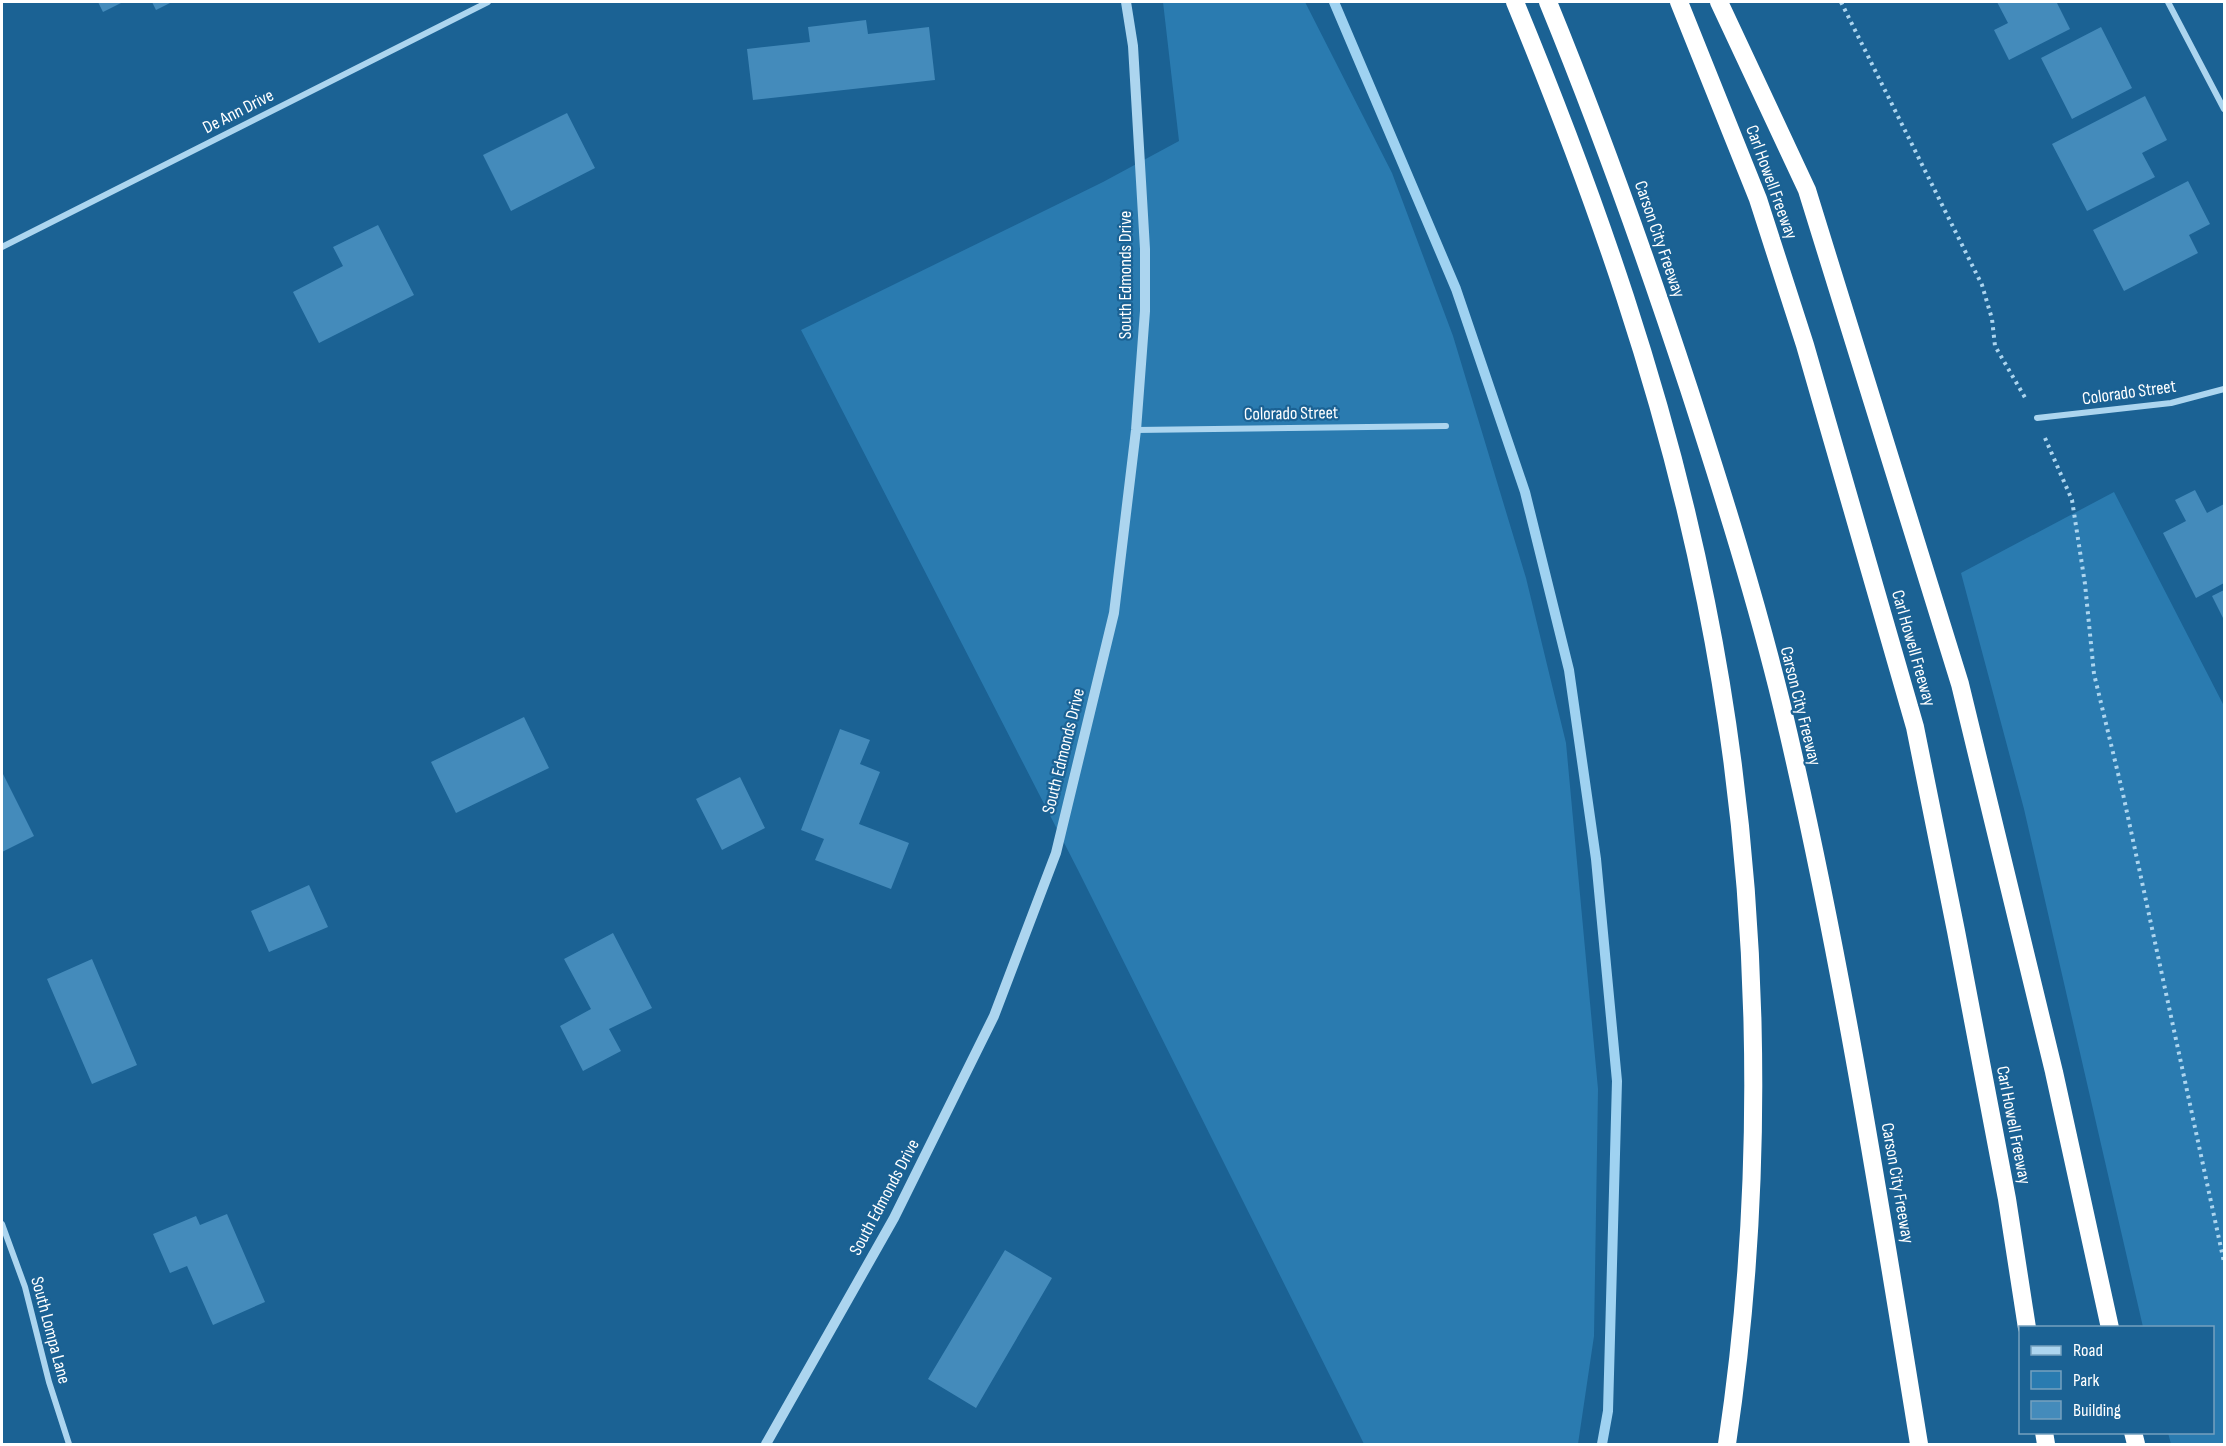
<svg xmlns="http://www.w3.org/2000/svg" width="2226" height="1446" viewBox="0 0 2226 1446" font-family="'Sofia Sans Condensed',sans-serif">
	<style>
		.green { fill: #2a7bb0 }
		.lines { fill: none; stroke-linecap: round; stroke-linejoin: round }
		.stream { stroke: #9fd2f1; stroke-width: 10 }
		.building { fill: #448bbb }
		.path { stroke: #acd5ef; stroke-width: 4; stroke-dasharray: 3 4.5; stroke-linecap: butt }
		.minor { stroke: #acd5ef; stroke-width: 6 }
		.tertiary { stroke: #acd5ef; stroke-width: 10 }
		.motorway { stroke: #fff; stroke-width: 18 }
		.labels { text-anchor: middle; stroke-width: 4.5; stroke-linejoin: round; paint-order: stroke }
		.street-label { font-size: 18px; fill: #fff; stroke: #1b6294 }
	</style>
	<rect width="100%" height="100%" fill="#1b6294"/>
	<!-- green -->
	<path class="green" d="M1163,2H1305L1392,173L1453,336L1526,578L1566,743L1598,1089L1594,1336L1578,1444H1364L1078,870L801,330L1103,182L1179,141Z
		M2114,492L2224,706V1444H2171L2168,1433L2212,1432V1328L2143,1327L2024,809L1961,573Z"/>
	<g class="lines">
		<!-- stream -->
		<path class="stream" d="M1334,2L1456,289L1525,492L1569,670L1596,859L1617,1081L1608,1411L1602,1444"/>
	</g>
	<!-- building -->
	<path class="building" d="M98,2H123L103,12Z
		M152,2H172L156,10Z
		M1997,2H2060L2057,3L2070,29L2009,60L1994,30L2008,23Z
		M866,20L868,34L929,27L935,80L753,100L747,49L810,42L808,27Z
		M2101,27L2132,88L2072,119L2041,58Z
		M2145,96L2167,140L2142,153L2155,177L2087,211L2052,144Z
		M567,113L595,168L511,211L483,155Z
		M2188,181L2210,224L2189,235L2198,253L2124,291L2093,230Z
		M378,225L414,295L319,343L293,292L343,266L333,247Z
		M2195,490L2207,513L2224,504V583L2196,598L2163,533L2186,521L2175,500Z
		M2224,590V620L2212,596Z
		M524,717L549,768L456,813L431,762Z
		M840,729L870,740L860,764L880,772L859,824L909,843L891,889L815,860L824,839L801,830Z
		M2,772L34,836L2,852Z
		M740,777L765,828L722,850L696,799Z
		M309,885L328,927L269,952L251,911Z
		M613,933L652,1008L609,1029L621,1051L583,1071L560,1026L591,1009L564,959Z
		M92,959L137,1065L92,1084L47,979Z
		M227,1214L265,1302L213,1325L187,1266L170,1273L153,1234L196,1216L200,1225Z
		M1005,1250L1052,1278L976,1408L928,1379Z"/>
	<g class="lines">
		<!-- path -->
		<path class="path" d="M1841,2L1982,285L1992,319L1995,346L2027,401
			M2045,438L2072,500L2085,584L2094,674L2123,794L2224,1262"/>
		<!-- minor -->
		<path class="minor" d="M2168,2L2224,109
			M2,247L488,2
			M2037,418L2171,403L2224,389
			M1136,430L1446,426
			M2,1224L25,1287L49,1382L69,1444"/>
		<!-- tertiary -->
		<path class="tertiary" d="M766,1444L894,1218L994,1016L1056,853L1114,613L1136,430L1145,311V249L1133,46L1126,2"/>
		<!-- motorway -->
		<path class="motorway" d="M1515,2C1595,196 1665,395 1706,602C1761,875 1768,1169 1727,1444
			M1548,2C1600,129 1646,258 1689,389C1723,494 1756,599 1782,706C1840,950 1879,1197 1919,1444
			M1679,2L1758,199L1805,345L1915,727L1956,931L2007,1199L2027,1328
			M1719,2L1807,190L1960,684L2054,1072L2110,1328
			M2044,1432L2046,1444
			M2133,1432L2136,1444"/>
	</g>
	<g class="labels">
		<!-- street labels -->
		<g class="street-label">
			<text transform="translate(238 111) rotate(-27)" y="6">De Ann Drive</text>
			<text transform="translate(1772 182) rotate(70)" y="6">Carl Howell Freeway</text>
			<text transform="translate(1660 239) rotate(71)" y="6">Carson City Freeway</text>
			<text transform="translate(1125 275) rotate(-90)" y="6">South Edmonds Drive</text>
			<text transform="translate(2129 392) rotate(-8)" y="6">Colorado Street</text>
			<text transform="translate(1291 413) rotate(-1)" y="6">Colorado Street</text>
			<text transform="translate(1914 648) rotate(74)" y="6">Carl Howell Freeway</text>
			<text transform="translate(1801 706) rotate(76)" y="6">Carson City Freeway</text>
			<text transform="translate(1063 751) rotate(-76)" y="6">South Edmonds Drive</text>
			<text transform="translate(2014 1125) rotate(79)" y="6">Carl Howell Freeway</text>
			<text transform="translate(1898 1183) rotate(80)" y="6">Carson City Freeway</text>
			<text transform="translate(884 1197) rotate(-62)" y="6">South Edmonds Drive</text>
			<text transform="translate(51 1330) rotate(75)" y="6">South Lompa Lane</text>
		</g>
	</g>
	<!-- border -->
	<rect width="2226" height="1446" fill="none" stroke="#ffffff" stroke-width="6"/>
	<!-- legend -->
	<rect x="2019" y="1326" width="195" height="108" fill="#1b6294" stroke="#76a1bf" stroke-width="1.5"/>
	<rect x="2031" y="1346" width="30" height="9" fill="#acd5ef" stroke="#76a1bf" stroke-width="1.5"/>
	<text x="2073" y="1356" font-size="18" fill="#ffffff">Road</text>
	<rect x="2031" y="1371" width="30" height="18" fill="#2a7bb0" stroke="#76a1bf" stroke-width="1.5"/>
	<text x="2073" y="1386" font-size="18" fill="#ffffff">Park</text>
	<rect x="2031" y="1401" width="30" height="18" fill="#448bbb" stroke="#76a1bf" stroke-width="1.5"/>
	<text x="2073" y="1416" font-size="18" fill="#ffffff">Building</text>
</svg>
